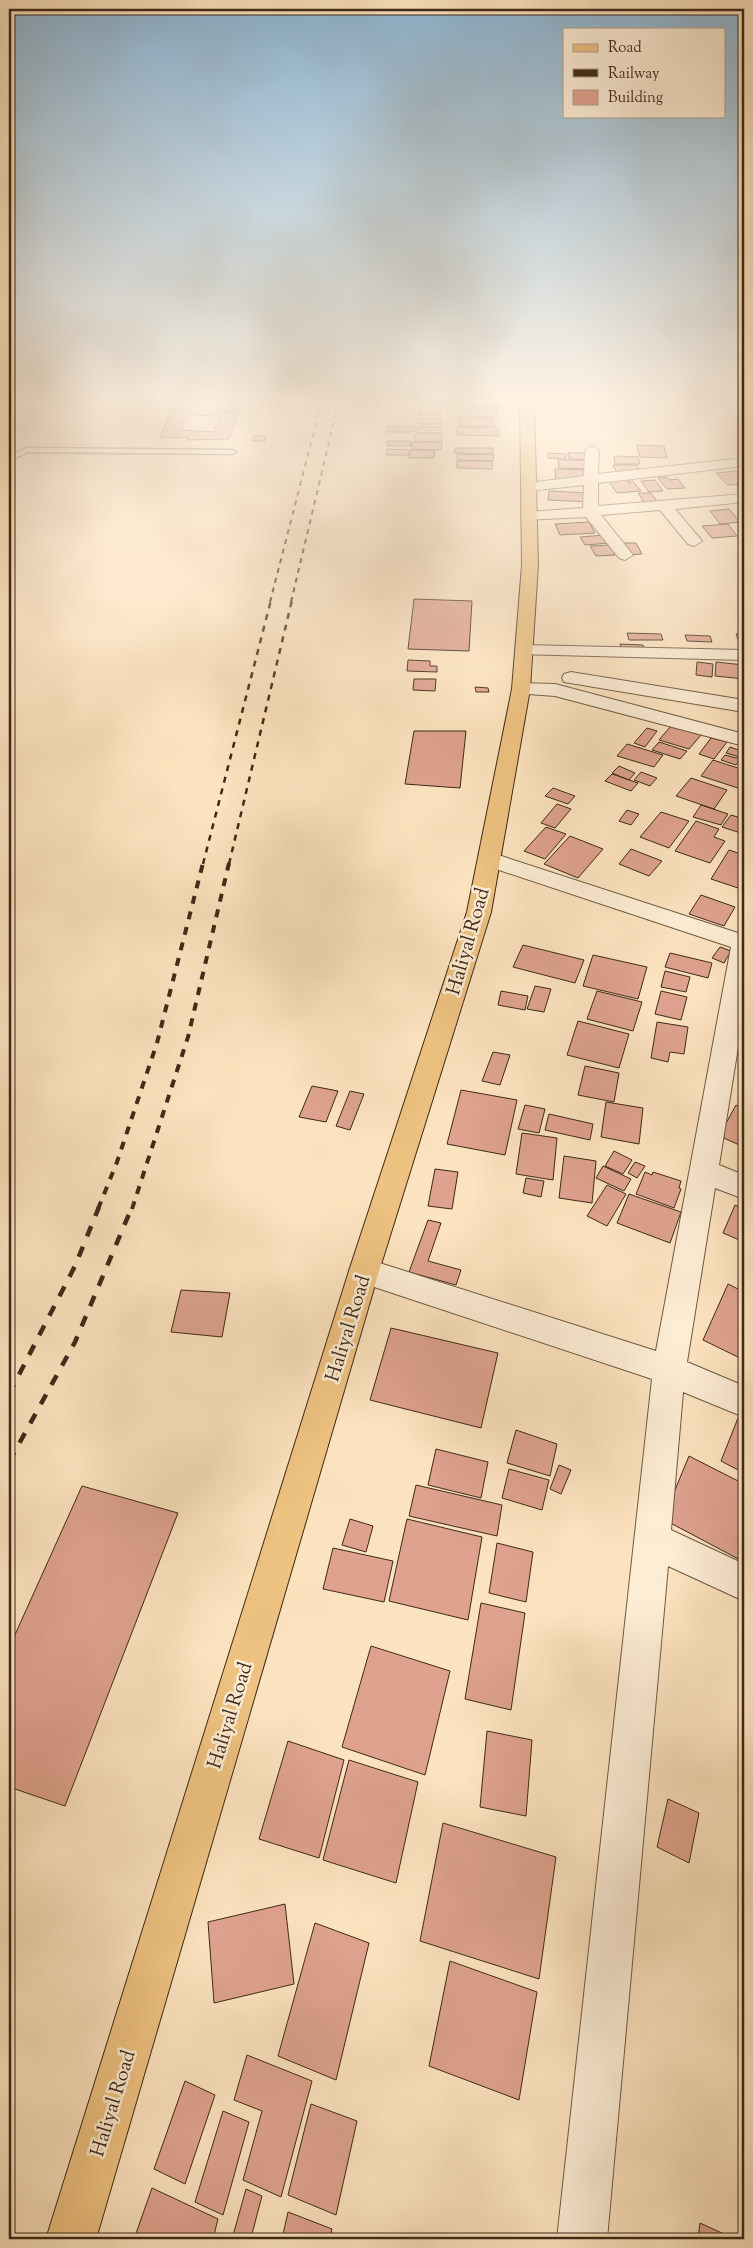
<svg xmlns="http://www.w3.org/2000/svg" width="753" height="2248" viewBox="0 0 753 2248" font-family="'Sorts Mill Goudy',serif">
	<style>
		.building { fill: #dea28e; stroke: #3e2919; fill-rule: evenodd }
		.lines { fill: none; stroke-linecap: round; stroke-linejoin: round }
		.lane-casing { stroke: #6e5842; stroke-width: 3 }
		.street-casing { stroke: #6e5842; stroke-width: 2 }
		.primary-casing { stroke: #3e2919; stroke-width: 2 }
		.lane { fill: #fdedd5; fill-rule: evenodd }
		.street { fill: #fdedd5; fill-rule: evenodd }
		.primary { fill: #eec280; fill-rule: evenodd }
		.rail-far3 { stroke: #3e2919; stroke-width: 2; stroke-dasharray: 5 5; stroke-linecap: butt }
		.rail-far2 { stroke: #3e2919; stroke-width: 2.5; stroke-dasharray: 6 6; stroke-linecap: butt }
		.rail-far1 { stroke: #3e2919; stroke-width: 4; stroke-dasharray: 8 8; stroke-linecap: butt }
		.rail { stroke: #3e2919; stroke-width: 4.5; stroke-dasharray: 11 11; stroke-linecap: butt }
		.labels { text-anchor: middle; stroke-width: 5; stroke-linejoin: round; paint-order: stroke }
		.street-label { font-size: 20px; fill: #3e2919; stroke: #fdedd5 }
	</style>
	<rect width="100%" height="100%" fill="#fce3bf"/>
	<filter id="stains"><feTurbulence type="fractalNoise" baseFrequency=".004" numOctaves="4"/><feColorMatrix values="0 0 0 0 .2 0 0 0 0 .09 0 0 0 0 .02 0 0 0 .5 -.17"/></filter>
	<radialGradient id="worn" r=".72"><stop offset=".6" stop-color="#630" stop-opacity="0"/><stop offset="1" stop-color="#630" stop-opacity=".3"/></radialGradient>
	<!-- building -->
	<path class="building" d="M420,400H443L444,403H420Z
		M460,400H499L500,407H461Z
		M174,405L241,407L239,412H219L238,413L229,439L187,440L188,438L160,437ZM188,415L221,416L214,432L180,430Z
		M419,405H441L440,416L418,415Z
		M460,408H496L498,417H461Z
		M458,418H493L495,426H459Z
		M418,419H442V424H418Z
		M387,426H414L415,432H387Z
		M417,427H440L441,433H417Z
		M457,427H498L499,436L457,435Z
		M415,434H442V442L414,441Z
		M254,436H266L265,441H252Z
		M387,441H411L410,446H387Z
		M412,442L442,443L441,450L411,449Z
		M637,445L664,446L667,458L640,457Z
		M455,448H493V454L454,453Z
		M387,449L410,450L409,455H386Z
		M411,450L435,451L434,458H409Z
		M548,453L566,454V459L548,458Z
		M568,453H589V460L569,459Z
		M457,454L494,455L493,461L457,460Z
		M614,456L638,457L640,464H615Z
		M558,460H588L590,469L559,468Z
		M457,461H492V469L457,468Z
		M613,465H637L641,472L617,473Z
		M555,469L587,470L589,480H556Z
		M736,471L744,479V484L728,485L716,473Z
		M667,477L669,480L678,479L685,488L667,489L658,478Z
		M625,479L631,484L627,479H631L641,491L617,493L608,481Z
		M655,480L663,491L649,492L641,481Z
		M549,491L590,493V502L548,500Z
		M638,493H651L660,505H646Z
		M729,509L740,522L720,524L710,511Z
		M589,522L595,533L560,535L555,524Z
		M728,524L737,536L712,538L702,526Z
		M605,535L610,543L585,545L580,537Z
		M619,543H636L642,554L625,555Z
		M611,545L615,555L596,556L590,546Z
		M414,599L472,601L469,651L408,649Z
		M627,633L661,634L663,640H629Z
		M736,634H744V644H740Z
		M685,635L710,636L712,642L687,641Z
		M620,644L643,645L645,653H622Z
		M408,660L430,661V666H437V672L407,671Z
		M697,662L713,664L712,677L696,675Z
		M716,662L744,665V679L715,676Z
		M414,679H436L435,691L413,690Z
		M475,687L488,688L489,692H476Z
		M671,726L701,735L689,749L659,740Z
		M647,728L657,731L645,747L634,743Z
		M414,731H466L460,788L405,784Z
		M711,738L727,742L714,759L699,754Z
		M659,742L687,751L680,759L652,750Z
		M627,744L663,755L654,767L617,756Z
		M730,747L744,752L743,758L726,753Z
		M725,755L740,759L736,765L721,760Z
		M713,760L744,770V785L741,789L701,776Z
		M619,766L635,773L629,780L612,773Z
		M641,772L657,778L650,786L634,780Z
		M612,774L638,783L631,791L605,781Z
		M691,778L727,790L714,809L676,796Z
		M553,788L575,796L568,804L545,796Z
		M557,804L571,809L555,828L541,823Z
		M701,805L728,814L721,825L693,817Z
		M627,810L639,814L631,825L619,821Z
		M661,812L689,821L669,848L640,837Z
		M731,815L744,819V834L722,827Z
		M696,821L719,829L714,837L725,841L710,863L675,851Z
		M546,827L566,834L545,859L524,851Z
		M570,836L603,849L578,878L544,864Z
		M631,849L662,861L649,876L619,864Z
		M729,850L744,855V890L711,879Z
		M701,895L735,907L724,926L689,914Z
		M523,945L584,960L575,983L513,967Z
		M720,947L731,951L724,963L712,958Z
		M670,953L712,963L708,978L665,967Z
		M593,955L647,967L638,999L583,986Z
		M665,971L690,977L686,992L661,987Z
		M535,986L551,989L544,1012L527,1009Z
		M501,991L528,996L525,1010L498,1005Z
		M597,991L642,1002L633,1031L587,1019Z
		M661,991L687,997L681,1020L655,1014Z
		M578,1021L629,1034L619,1068L567,1055Z
		M657,1022L688,1027L684,1054L670,1052L668,1062L651,1058Z
		M493,1052L510,1055L500,1085L482,1081Z
		M585,1066L619,1073L614,1102L578,1095Z
		M739,1085L744,1086V1096H739Z
		M312,1086L338,1091L326,1122L299,1117Z
		M461,1090L517,1100L505,1155L447,1144Z
		M350,1091L364,1094L350,1130L336,1126Z
		M606,1102L643,1108L639,1144L601,1137Z
		M525,1105L545,1109L539,1133L518,1129Z
		M736,1105L744,1109V1147L719,1136Z
		M549,1114L593,1124L590,1140L545,1130Z
		M522,1133L557,1138L553,1180L516,1174Z
		M614,1151L632,1160L623,1174L605,1166Z
		M564,1156L596,1161L592,1203L559,1198Z
		M635,1162L645,1166L637,1178L628,1173Z
		M603,1166L631,1179L624,1191L596,1178Z
		M435,1169L458,1172L452,1209L428,1206Z
		M645,1172L652,1175L653,1172L681,1181L679,1188L681,1189L674,1208L636,1194Z
		M526,1178L544,1181L541,1197L523,1193Z
		M607,1185L626,1194L607,1226L587,1216Z
		M629,1194L681,1212L670,1243L617,1223Z
		M735,1205L744,1209V1242L723,1233Z
		M428,1220L441,1223L428,1261L461,1270L456,1285L409,1272Z
		M728,1284L744,1292V1360L703,1340Z
		M181,1290L230,1293L222,1337L171,1332Z
		M391,1328L498,1353L481,1428L370,1400Z
		M738,1418L744,1421V1473L721,1461Z
		M516,1430L557,1444L550,1476L507,1463Z
		M436,1449L488,1462L481,1498L428,1485Z
		M689,1456L744,1484V1562L663,1519Z
		M559,1465L571,1470L561,1494L550,1489Z
		M509,1469L549,1480L542,1510L502,1498Z
		M416,1485L502,1505L497,1536L409,1516Z
		M82,1486L178,1513L65,1806L9,1787V1648Z
		M350,1519L373,1526L366,1552L342,1545Z
		M407,1519L482,1537L468,1620L389,1601Z
		M497,1543L533,1552L526,1602L489,1593Z
		M333,1548L393,1561L384,1602L323,1589Z
		M481,1603L525,1613L511,1710L465,1699Z
		M371,1646L450,1671L425,1775L342,1747Z
		M487,1731L532,1740L526,1816L480,1807Z
		M288,1741L344,1760L319,1858L259,1839Z
		M349,1760L418,1782L396,1883L323,1860Z
		M668,1799L699,1813L689,1863L657,1847Z
		M443,1823L556,1857L539,1979L420,1941Z
		M285,1904L294,1984L214,2003L208,1922Z
		M315,1923L369,1943L336,2080L278,2056Z
		M450,1961L537,1992L519,2100L429,2066Z
		M247,2055L312,2081L281,2197L243,2180L262,2111L234,2100Z
		M185,2081L215,2095L185,2184L154,2169Z
		M311,2104L357,2121L336,2215L288,2195Z
		M223,2111L249,2122L223,2215L195,2202Z
		M152,2188L218,2219L213,2239H134Z
		M246,2189L262,2196L252,2234L263,2239H232Z
		M288,2212L332,2229L330,2239H282Z
		M700,2223L735,2239H698Z"/>
	<g class="lines">
		<defs>
			<path id="lane" d="M27,448L232,450L236,452L232,454L28,452L9,461V456Z"/>
			<path id="street" d="M549,400H601L595,404L527,410L520,406L527,402Z
				M592,446L599,450L598,474L744,458V466L598,483V506L744,494V502L675,509L702,541L694,546L688,544L660,510L601,515L633,555L625,560L619,558L586,517L524,520L521,517L529,512L583,508L584,485L528,491L521,487L528,483L584,476L585,450Z
				M524,645L744,650V660L518,654L515,650L518,646Z
				M571,672L744,700V712L564,682L562,678L564,674Z
				M521,683L555,684L744,734V746L555,696L514,693L512,689L514,685Z
				M489,852L738,933L744,931V1010L719,1165L744,1175V1199L715,1188L687,1362L744,1386V1417L683,1392L671,1530L744,1564V1601L668,1566L607,2239H557L652,1379L353,1280L349,1271L353,1262L364,1258L656,1351L731,947L481,864L478,859L481,854Z"/>
			<path id="primary" d="M520,400H534L538,565L530,689L491,912L379,1271L96,2239H46L349,1271L467,912L512,689L522,565Z"/>
		</defs>
		<!-- lane casing -->
		<use href="#lane" class="lane-casing"/>
		<!-- street casing -->
		<use href="#street" class="street-casing"/>
		<!-- primary casing -->
		<use href="#primary" class="primary-casing"/>
		<!-- lane -->
		<use href="#lane" class="lane"/>
		<!-- street -->
		<use href="#street" class="street"/>
		<!-- primary -->
		<use href="#primary" class="primary"/>
		<!-- rail-far3 -->
		<path class="rail-far3" d="M270,602L322,400
			M291,602L339,400"/>
		<!-- rail-far2 -->
		<path class="rail-far2" d="M203,864L271,600
			M229,864L292,600"/>
		<!-- rail-far1 -->
		<path class="rail-far1" d="M98,1209L117,1162L157,1043L203,863
			M132,1209L188,1037L229,863"/>
		<!-- rail -->
		<path class="rail" d="M9,1394L75,1266L99,1207
			M9,1462L75,1342L132,1207"/>
	</g>
	<!-- sky -->
	<linearGradient id="sky" x2="0" y2="1"><stop stop-color="#8cb7d6"/><stop offset="0.56" stop-color="#fef2e2"/><stop offset="1" stop-color="#fef2e2" stop-opacity="0"/></linearGradient>
	<rect width="753" height="715" fill="url(#sky)"/>
	<g class="labels">
		<!-- street labels -->
		<g class="street-label">
			<text transform="translate(467 941) rotate(-74)" y="7">Haliyal Road</text>
			<text transform="translate(347 1328) rotate(-73)" y="7">Haliyal Road</text>
			<text transform="translate(229 1715) rotate(-73)" y="7">Haliyal Road</text>
			<text transform="translate(112 2103) rotate(-73)" y="7">Haliyal Road</text>
		</g>
	</g>
	<!-- margin -->
	<rect width="753" height="2248" fill="none" stroke="#fce3bf" stroke-width="30"/>
	<rect x="10" y="10" width="733" height="2228" fill="none" stroke="#3e2919" stroke-width="2.5"/>
	<rect x="15" y="15" width="723" height="2218" fill="none" stroke="#3e2919"/>
	<!-- legend -->
	<rect x="563" y="28" width="162" height="90" fill="#fdedd5" stroke="#b19f8a"/>
	<rect x="573" y="44" width="25" height="8" fill="#eec280" stroke="#b19f8a"/>
	<text x="608" y="52" font-size="15" fill="#3e2919">Road</text>
	<rect x="573" y="69" width="25" height="8" fill="#3e2919" stroke="#b19f8a"/>
	<text x="608" y="78" font-size="15" fill="#3e2919">Railway</text>
	<rect x="573" y="90" width="25" height="15" fill="#dea28e" stroke="#b19f8a"/>
	<text x="608" y="102" font-size="15" fill="#3e2919">Building</text>
	<rect width="100%" height="100%" filter="url(#stains)"/>
	<rect width="100%" height="100%" fill="url(#worn)"/>
</svg>
